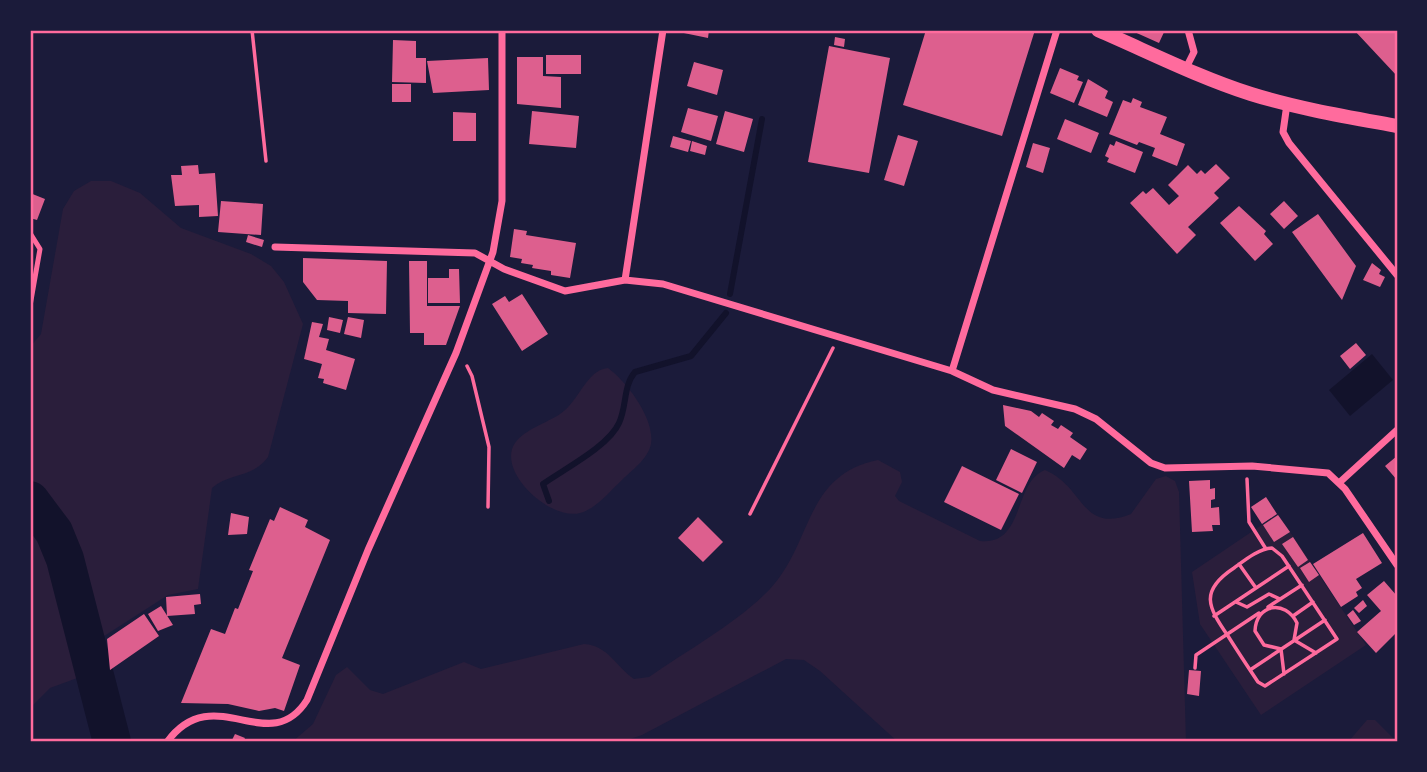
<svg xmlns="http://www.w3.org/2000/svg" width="1427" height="772" viewBox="0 0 1427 772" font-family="Helvetica,sans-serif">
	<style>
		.green { fill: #2a1e3b }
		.water { fill: #12122b }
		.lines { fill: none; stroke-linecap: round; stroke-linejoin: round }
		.stream { stroke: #12122b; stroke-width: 6 }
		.river { stroke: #12122b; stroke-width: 38 }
		.building { fill: #dd5f8e }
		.path { stroke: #ff6b9d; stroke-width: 3.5 }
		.service { stroke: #ff6b9d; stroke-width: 5 }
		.minor { stroke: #ff6b9d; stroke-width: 7 }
		.secondary { stroke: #ff6b9d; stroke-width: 14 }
		.neatline { fill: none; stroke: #ff6b9d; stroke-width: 2.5 }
	</style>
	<rect width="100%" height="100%" fill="#1b1b3a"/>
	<!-- green -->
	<path class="green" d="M91,181H111L140,193L181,228L251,254L271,266L284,282L303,324L268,457C253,478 230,472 212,488L198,589L168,595L98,640L93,636L73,556L61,528L30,488V347L41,334L63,209L74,191Z
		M608,368C627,382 655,419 651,444C648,459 632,470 622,480C610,491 596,509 580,513C550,521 496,471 515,443C525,429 547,423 560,414C579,402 586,370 608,368Z
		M878,460L900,472L902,482L895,496L899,501L980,541C1025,546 1013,482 1045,470C1085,487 1081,534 1131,514L1156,479L1166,476L1175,481L1179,492L1186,742H898L820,671L804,660L786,659L642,735L621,742H292L313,724L336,675L347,667L370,690L383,694L464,662L481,669L584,644C609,646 615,666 634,679L649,677C689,649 736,624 770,589C813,543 804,475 878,460Z
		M30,511C64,556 71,616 85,669L80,677L50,688L30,708Z
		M1278,514L1366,645L1261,715L1200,624L1192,572Z
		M1367,720H1375L1397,742H1348Z"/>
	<!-- water -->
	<path class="water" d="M1372,354L1393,380L1350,416L1329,390Z"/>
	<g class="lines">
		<!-- stream -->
		<path class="stream" d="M730,294L762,119
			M549,501L543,484C564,469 609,446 619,423C627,406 623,386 635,372L691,356L726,313"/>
		<!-- river -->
		<path class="river" d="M30,500L54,532L65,559L112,742"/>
	</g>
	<!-- building -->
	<path class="building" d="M680,30H709L708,38L679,32Z
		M926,30H1035L1002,136L903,105Z
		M1130,30H1165L1159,43Z
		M1354,30L1397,32V76Z
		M835,37L845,39L844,47L834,45Z
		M393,40L416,41V58H426V83L392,82Z
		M829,46L890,58L869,173L808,162Z
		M546,55H581V74H546Z
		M517,57H543V76L561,77V108L517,104Z
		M488,58L489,90L433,93L427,61Z
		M694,62L723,70L717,95L687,86Z
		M1060,68L1079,76L1077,80L1083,82L1074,103L1050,93Z
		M1088,79L1108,91L1105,98L1113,102L1107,117L1078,105Z
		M392,84H411V102H392Z
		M1133,98L1142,102L1140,107L1167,117L1160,134L1185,144L1177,166L1152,156L1155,148L1139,142L1137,145L1109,134L1123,100L1131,103Z
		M688,108L718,116L711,141L681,132Z
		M532,111L579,116L576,148L529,144Z
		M725,111L753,119L744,152L716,144Z
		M453,112L476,113V141H453Z
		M1065,119L1099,133L1091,153L1057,139Z
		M898,135L918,141L904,186L884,180Z
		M673,136L691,141L688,152L670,147Z
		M692,141L707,146L705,155L690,151Z
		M1116,141L1143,152L1135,173L1107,162L1109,158L1105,156L1110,144L1114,146Z
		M1033,143L1050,148L1043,173L1026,167Z
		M1216,164L1230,178L1214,193L1219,198L1188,227L1196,235L1177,254L1130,203L1143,191L1146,194L1153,188L1169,205L1179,196L1168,185L1188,165L1197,174L1201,170L1205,174Z
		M198,165L199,174L215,173L218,216L199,217V205L175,206L171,175H182L181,166Z
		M30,193L45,199L37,220L30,218Z
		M221,201L263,204L261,235L218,232Z
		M1284,201L1298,216L1284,229L1270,214Z
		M1239,206L1266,231L1264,234L1273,244L1255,261L1220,223Z
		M1318,214L1356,266L1342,300L1292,232Z
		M514,229L527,231L526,235L576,243L570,278L551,275V271L532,268L533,265L521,263L522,259L510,257Z
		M248,235L264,240L262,247L246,242Z
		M303,258L387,261L386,314L348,313V301L317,300L303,282Z
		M409,261H427V306H460L446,345H424V333H410Z
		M1372,263L1381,270L1379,274L1385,277L1380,287L1363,280Z
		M449,269H459L460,303H428V278H449Z
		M522,294L548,334L522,351L492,304L505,296L509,302Z
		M329,317L343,320L340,333L327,330Z
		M348,317L364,320L361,338L344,334Z
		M312,322L323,324L319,337L329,339L326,350L355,359L346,390L323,383L324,379L318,378L322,364L304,359Z
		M1356,343L1366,355L1350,369L1340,356Z
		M1003,405L1031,411L1039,417L1042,413L1054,421L1051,425L1058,429L1061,425L1073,433L1070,437L1087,449L1080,460L1072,455L1064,468L1005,426Z
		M1011,449L1037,462L1022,493L996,480Z
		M1397,456V480L1385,466Z
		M962,466L1019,494L1001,530L944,502Z
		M1210,480V489L1215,488V499L1211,500V508L1219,507L1220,525H1212L1213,531L1192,532L1189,481Z
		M1266,497L1277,514L1262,524L1251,507Z
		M280,507L308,520L305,527L330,540L282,658L300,665L284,711L275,708L259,711L228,704L181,703L211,629L225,634L235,608L238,609L253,571L249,570L270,519L274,521Z
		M231,513L249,517L247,534L228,535Z
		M1278,515L1290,532L1274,542L1263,525Z
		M698,517L723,542L703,562L678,538Z
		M1363,533L1382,563L1356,579L1362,588L1356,592L1358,596L1341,607L1313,564Z
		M1293,537L1308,560L1298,567L1282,544Z
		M1310,562L1319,575L1309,582L1300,568Z
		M1384,581L1397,596V632L1376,653L1357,632L1381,611L1367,595Z
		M200,594L201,604L194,605L195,614L167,616L166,597Z
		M1363,600L1367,606L1359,613L1354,608Z
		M161,606L173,625L158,631L148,614Z
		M1353,610L1361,621L1354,625L1347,615Z
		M144,614L159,636L110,670L107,639Z
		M1189,670L1201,671L1199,696L1187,694Z
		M235,734L245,738L243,742H231Z"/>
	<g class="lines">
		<!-- path -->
		<path class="path" d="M252,30L266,161
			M467,366L472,376L489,447L488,507
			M1247,479L1249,522L1266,549
			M750,514L833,348
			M1272,548L1282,556L1337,639L1265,686L1258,682C1248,667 1238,652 1228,636C1208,607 1199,591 1234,568C1245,560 1258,549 1272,548Z
			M1239,564L1256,588
			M1236,602L1247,607L1269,594L1280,599
			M1268,607L1302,585
			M1214,616L1289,566
			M1293,616L1313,602
			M1195,668L1196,655L1259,613
			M1250,670L1325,620
			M1284,674L1281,649L1264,645L1255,631C1256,604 1285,599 1297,623L1294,640L1316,653"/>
		<!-- service -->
		<path class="service" d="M30,233L40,249L30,306"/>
		<!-- minor -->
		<path class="minor" d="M1186,68L1194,52L1188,30
			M1287,104L1283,132L1289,143L1397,275
			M275,247L475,253L504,269L565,291L625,280L663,284L952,371L993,390L1075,409L1096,419L1151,463L1165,468L1252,466L1328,473L1345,489L1397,565
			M625,280L663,30
			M952,371L1057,30
			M1340,482L1397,430
			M167,742C214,678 269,760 307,700L368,550L456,353L493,252L502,201V30"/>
		<!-- secondary -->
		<path class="secondary" d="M1098,30C1149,52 1198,77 1251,94C1299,109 1348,117 1397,126"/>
	</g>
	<!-- border -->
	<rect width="1427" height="772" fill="none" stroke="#1b1b3a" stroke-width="63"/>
	<rect x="32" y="32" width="1364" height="708" class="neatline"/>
</svg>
